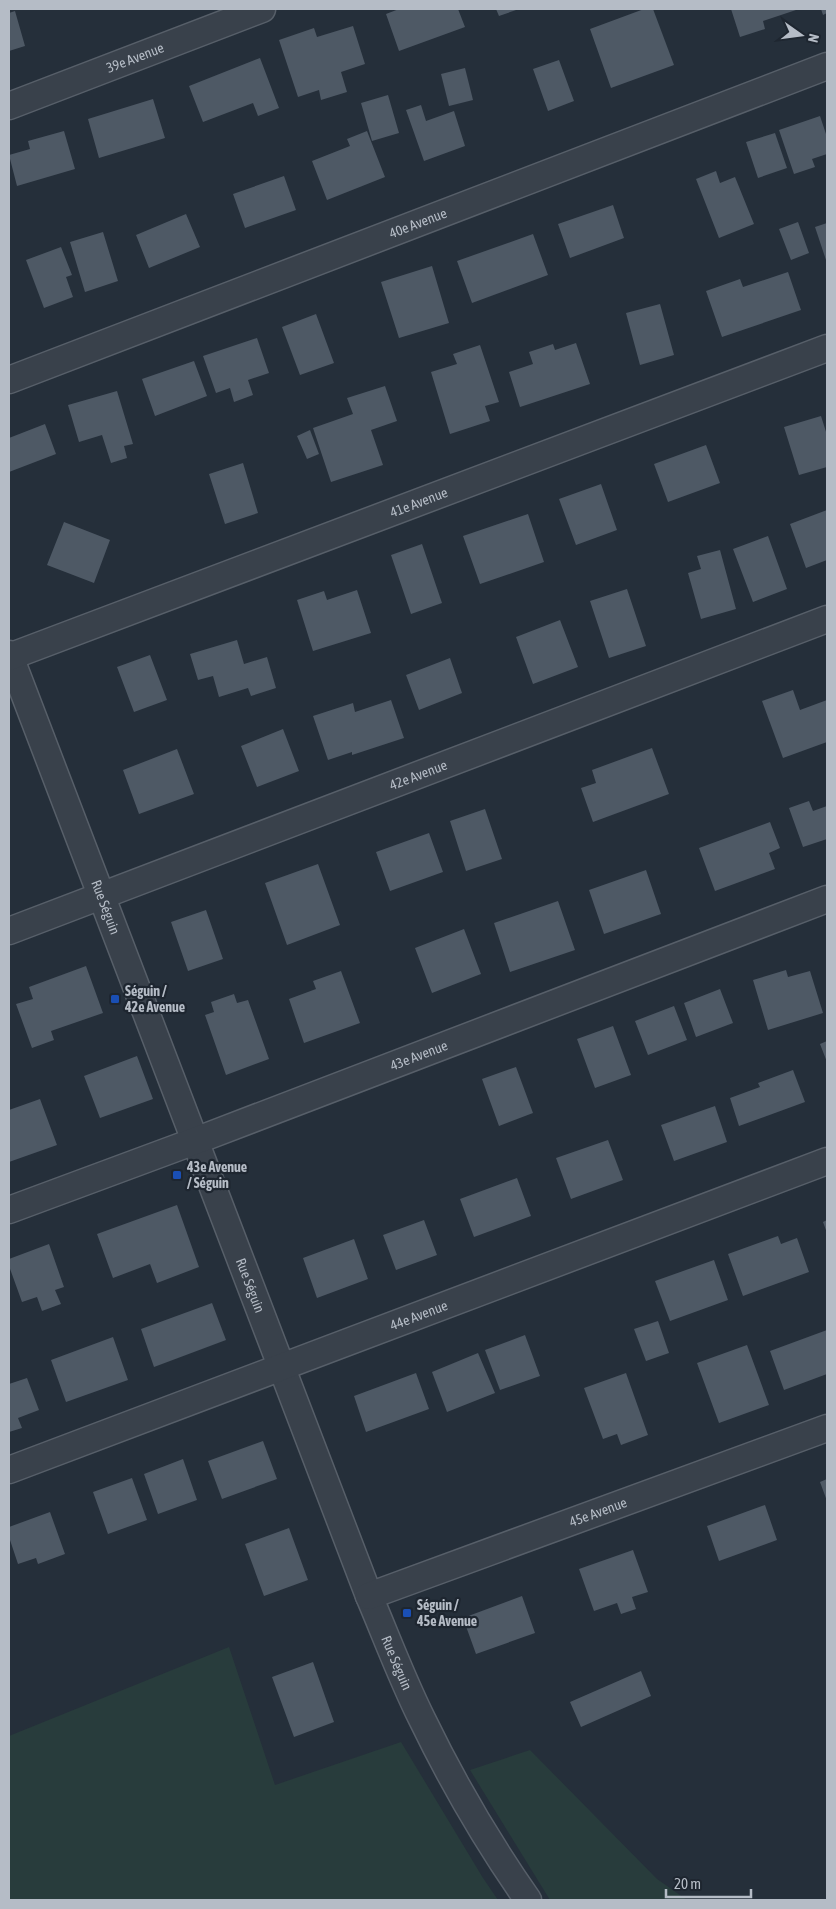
<svg xmlns="http://www.w3.org/2000/svg" width="836" height="1909" viewBox="0 0 836 1909" font-family="'Asap Condensed',sans-serif">
	<style>
		.green { fill: #283c3c }
		.building { fill: #4e5965 }
		.lines { fill: none; stroke-linecap: round; stroke-linejoin: round }
		.street-casing { stroke: #575f69; stroke-width: 29 }
		.street { stroke: #39414b; stroke-width: 26 }
		.transit-dot { fill: #1a4fb4; stroke: #1e2630; stroke-width: 2 }
		.labels { text-anchor: middle; stroke-width: 4.5; stroke-linejoin: round; paint-order: stroke }
		.street-label { font-size: 14px; fill: #b5bcc6; stroke: #1e2630 }
		.poi-label { font-size: 14px; font-weight: bold; fill: #b5bcc6; stroke: #1e2630; text-anchor: start }
	</style>
	<rect width="100%" height="100%" fill="#252f3a"/>
	<!-- green -->
	<path class="green" d="M229,1647L275,1785L401,1742L483,1878L498,1900H9V1736Z
		M530,1750L657,1879L687,1900H550L470,1770Z"/>
	<!-- building -->
	<path class="building" d="M399,9H458L465,27L399,51L386,14Z
		M496,9H519L499,16Z
		M644,9H653L674,65L611,88L590,29Z
		M731,9H799L763,21L765,29L740,37Z
		M821,9H827V13L823,15Z
		M15,11L25,46L9,51V13Z
		M353,26L365,64L341,72L347,92L321,100L319,90L298,97L279,40L314,28L317,37Z
		M260,58L279,108L258,116L253,103L203,122L189,86Z
		M559,60L574,101L548,111L533,69Z
		M465,68L473,100L449,106L441,74Z
		M388,95L399,133L372,141L361,103Z
		M153,99L165,138L99,158L88,119Z
		M421,105L426,121L454,111L465,146L424,161L406,110Z
		M820,116L827,137V154L812,159L815,167L794,174L779,130Z
		M64,131L75,169L17,186L9,155L30,149L28,141Z
		M367,131L385,177L327,200L312,161L350,146L347,139Z
		M775,133L787,168L758,178L746,142Z
		M716,171L720,183L735,177L754,224L719,238L696,179Z
		M284,176L296,210L245,228L233,194Z
		M613,205L624,238L570,258L558,224Z
		M186,214L200,247L149,268L136,235Z
		M798,222L809,253L791,260L779,229Z
		M827,223V263L815,227Z
		M103,232L118,281L85,292L70,242Z
		M533,234L548,275L472,303L457,261Z
		M61,247L72,275L66,277L73,297L44,308L26,260Z
		M432,266L449,323L399,338L381,282Z
		M788,272L801,310L722,337L706,291L740,279L743,287Z
		M660,304L674,355L640,365L626,313Z
		M316,314L334,363L300,375L282,327Z
		M257,338L269,373L248,380L253,395L234,402L230,388L216,393L203,356Z
		M576,343L590,384L520,407L509,372L533,364L529,352L553,344L555,350Z
		M480,345L499,402L485,406L490,421L450,434L431,372L457,364L453,354Z
		M194,361L207,396L155,416L142,379Z
		M385,386L397,421L371,430L383,465L331,482L313,428L353,414L347,398Z
		M117,391L133,444L124,446L127,458L111,463L102,435L79,442L68,405Z
		M821,416L827,435V467L799,475L784,427Z
		M45,424L56,454L9,472V438Z
		M310,430L319,454L307,459L297,436Z
		M706,445L720,483L668,502L654,464Z
		M243,463L258,513L225,524L209,474Z
		M601,484L617,530L576,545L559,499Z
		M827,510V560L806,568L790,524Z
		M528,514L544,562L480,584L463,536Z
		M64,522L110,540L94,583L47,565Z
		M768,536L787,589L753,602L733,549Z
		M422,544L442,603L411,614L391,555Z
		M720,550L736,609L701,619L688,573L701,569L697,556Z
		M627,589L646,646L609,658L590,601Z
		M357,590L371,633L313,651L297,600L324,591L327,600Z
		M560,620L578,667L533,684L516,637Z
		M237,640L244,664L267,657L276,688L251,696L248,688L219,697L213,676L198,680L190,654Z
		M150,655L167,700L134,712L117,667Z
		M450,658L462,693L419,710L406,675Z
		M793,690L800,710L827,700V742L783,758L762,701Z
		M391,700L404,738L352,755V752L328,760L313,716L353,703L355,712Z
		M283,729L299,771L257,787L241,746Z
		M652,748L669,794L593,822L581,788L596,783L592,770Z
		M177,749L194,794L139,814L123,770Z
		M809,801L813,811L827,806V839L803,847L789,808Z
		M485,809L502,859L466,871L450,821Z
		M770,822L780,848L769,853L775,869L715,891L699,848Z
		M429,833L443,872L390,891L376,852Z
		M318,864L340,925L287,945L265,883Z
		M646,870L661,914L604,934L589,890Z
		M558,901L575,950L510,972L494,923Z
		M206,910L223,959L188,971L171,922Z
		M464,929L481,974L432,993L415,948Z
		M86,966L103,1013L51,1031L54,1040L32,1048L16,1004L33,999L29,987Z
		M786,970L788,977L810,971L823,1013L768,1030L753,980Z
		M341,971L360,1023L304,1043L289,999L316,989L313,981Z
		M720,989L733,1023L696,1037L684,1003Z
		M234,994L237,1003L248,1000L269,1059L226,1075L205,1015L214,1012L211,1002Z
		M674,1006L687,1040L648,1055L635,1021Z
		M613,1026L631,1075L595,1088L577,1039Z
		M827,1041V1062L820,1044Z
		M137,1056L153,1099L100,1118L84,1076Z
		M516,1067L533,1113L499,1126L482,1079Z
		M793,1070L805,1102L739,1126L730,1098L760,1087L758,1083Z
		M40,1099L57,1145L9,1162V1110Z
		M715,1106L727,1142L674,1161L661,1125Z
		M608,1140L623,1180L571,1199L556,1158Z
		M517,1178L531,1216L474,1237L460,1199Z
		M177,1205L199,1267L157,1283L150,1264L113,1278L97,1234Z
		M424,1220L437,1255L396,1270L383,1235Z
		M827,1220V1233L823,1222Z
		M778,1236L781,1244L797,1238L809,1272L743,1296L728,1254Z
		M354,1239L368,1279L317,1298L303,1258Z
		M49,1244L64,1287L55,1290L61,1304L42,1311L37,1297L22,1302L9,1266V1259Z
		M714,1260L728,1300L670,1321L655,1281Z
		M212,1303L226,1340L154,1367L141,1329Z
		M658,1321L669,1353L646,1361L634,1329Z
		M827,1330V1374L784,1390L770,1351Z
		M525,1335L540,1376L500,1390L485,1350Z
		M113,1337L128,1380L66,1402L51,1360Z
		M747,1345L769,1405L719,1423L697,1363Z
		M478,1353L495,1393L447,1412L432,1372Z
		M416,1373L429,1409L366,1432L354,1396Z
		M626,1373L648,1435L621,1445L617,1434L603,1439L584,1388Z
		M27,1378L39,1410L18,1418L22,1428L9,1432V1384Z
		M263,1441L277,1479L222,1499L208,1461Z
		M183,1459L197,1500L158,1514L144,1474Z
		M132,1478L147,1520L108,1534L93,1492Z
		M827,1479V1501L820,1482Z
		M765,1505L777,1540L719,1561L707,1526Z
		M50,1512L65,1554L38,1564L36,1558L18,1564L9,1537V1527Z
		M289,1528L308,1580L264,1596L245,1544Z
		M633,1550L648,1592L632,1597L636,1609L621,1614L617,1603L594,1611L579,1569Z
		M522,1596L535,1633L476,1654L463,1618Z
		M313,1662L334,1722L294,1737L272,1677Z
		M641,1671L651,1696L581,1727L570,1702Z"/>
	<g class="lines">
		<defs>
			<g id="street">
				<path id="s1" d="M9,106L262,9"/>
				<path id="s2" d="M9,380L827,66"/>
				<path id="s3" d="M9,654L369,1596C386,1636 402,1679 422,1719C452,1781 488,1843 528,1900"/>
				<path id="s4" d="M9,657L827,348"/>
				<path id="s5" d="M9,931L827,619"/>
				<path id="s6" d="M9,1210L195,1141L827,899"/>
				<path id="s7" d="M9,1470L827,1161"/>
				<path id="s8" d="M369,1596L827,1428"/>
			</g>
		</defs>
		<!-- street casing -->
		<use href="#street" class="street-casing"/>
		<!-- street -->
		<use href="#street" class="street"/>
	</g>
	<!-- markers -->
	<g class="transit-dot">
		<rect x="110" y="994" width="10" height="10" rx="2.5"/>
		<rect x="172" y="1170" width="10" height="10" rx="2.5"/>
		<rect x="402" y="1608" width="10" height="10" rx="2.5"/>
	</g>
	<g class="labels">
		<!-- street labels -->
		<g class="street-label">
			<text dy="5" stroke="none"><textPath href="#s1" startOffset="135">39e Avenue</textPath></text>
			<text dy="5" stroke="none"><textPath href="#s2" startOffset="438">40e Avenue</textPath></text>
			<text dy="5" stroke="none"><textPath href="#s4" startOffset="438">41e Avenue</textPath></text>
			<text dy="5" stroke="none"><textPath href="#s5" startOffset="438">42e Avenue</textPath></text>
			<text dy="5" stroke="none"><textPath href="#s3" startOffset="271">Rue Séguin</textPath></text>
			<text dy="5" stroke="none"><textPath href="#s6" startOffset="438">43e Avenue</textPath></text>
			<text dy="5" stroke="none"><textPath href="#s3" startOffset="676">Rue Séguin</textPath></text>
			<text dy="5" stroke="none"><textPath href="#s7" startOffset="438">44e Avenue</textPath></text>
			<text dy="5" stroke="none"><textPath href="#s8" startOffset="244">45e Avenue</textPath></text>
			<text dy="5" stroke="none"><textPath href="#s3" startOffset="1081">Rue Séguin</textPath></text>
		</g>
		<!-- poi labels -->
		<g class="poi-label">
			<text x="125" y="996">Séguin /<tspan x="125" dy="16">42e Avenue</tspan></text>
			<text x="187" y="1172">43e Avenue<tspan x="187" dy="16">/ Séguin</tspan></text>
			<text x="417" y="1610">Séguin /<tspan x="417" dy="16">45e Avenue</tspan></text>
		</g>
	</g>
	<!-- border -->
	<rect width="836" height="1909" fill="none" stroke="#b5bcc6" stroke-width="20"/>
	<!-- north arrow -->
	<g transform="translate(801 35) rotate(104)" stroke="#1e2630" stroke-width="4" paint-order="stroke">
	<path d="M0-4L9 19L0 12L-9 19Z" fill="#b5bcc6"/>
	<text y="-8" font-size="14" font-weight="bold" text-anchor="middle" fill="#b5bcc6">N</text>
	</g>
	<!-- scale -->
	<path d="M666 1889v8h85v-8" fill="none" stroke="#b5bcc6" stroke-width="2.5"/>
	<text x="674" y="1889" font-size="15" fill="#b5bcc6" stroke="#1e2630" stroke-width="4" paint-order="stroke">20 m</text>
</svg>
